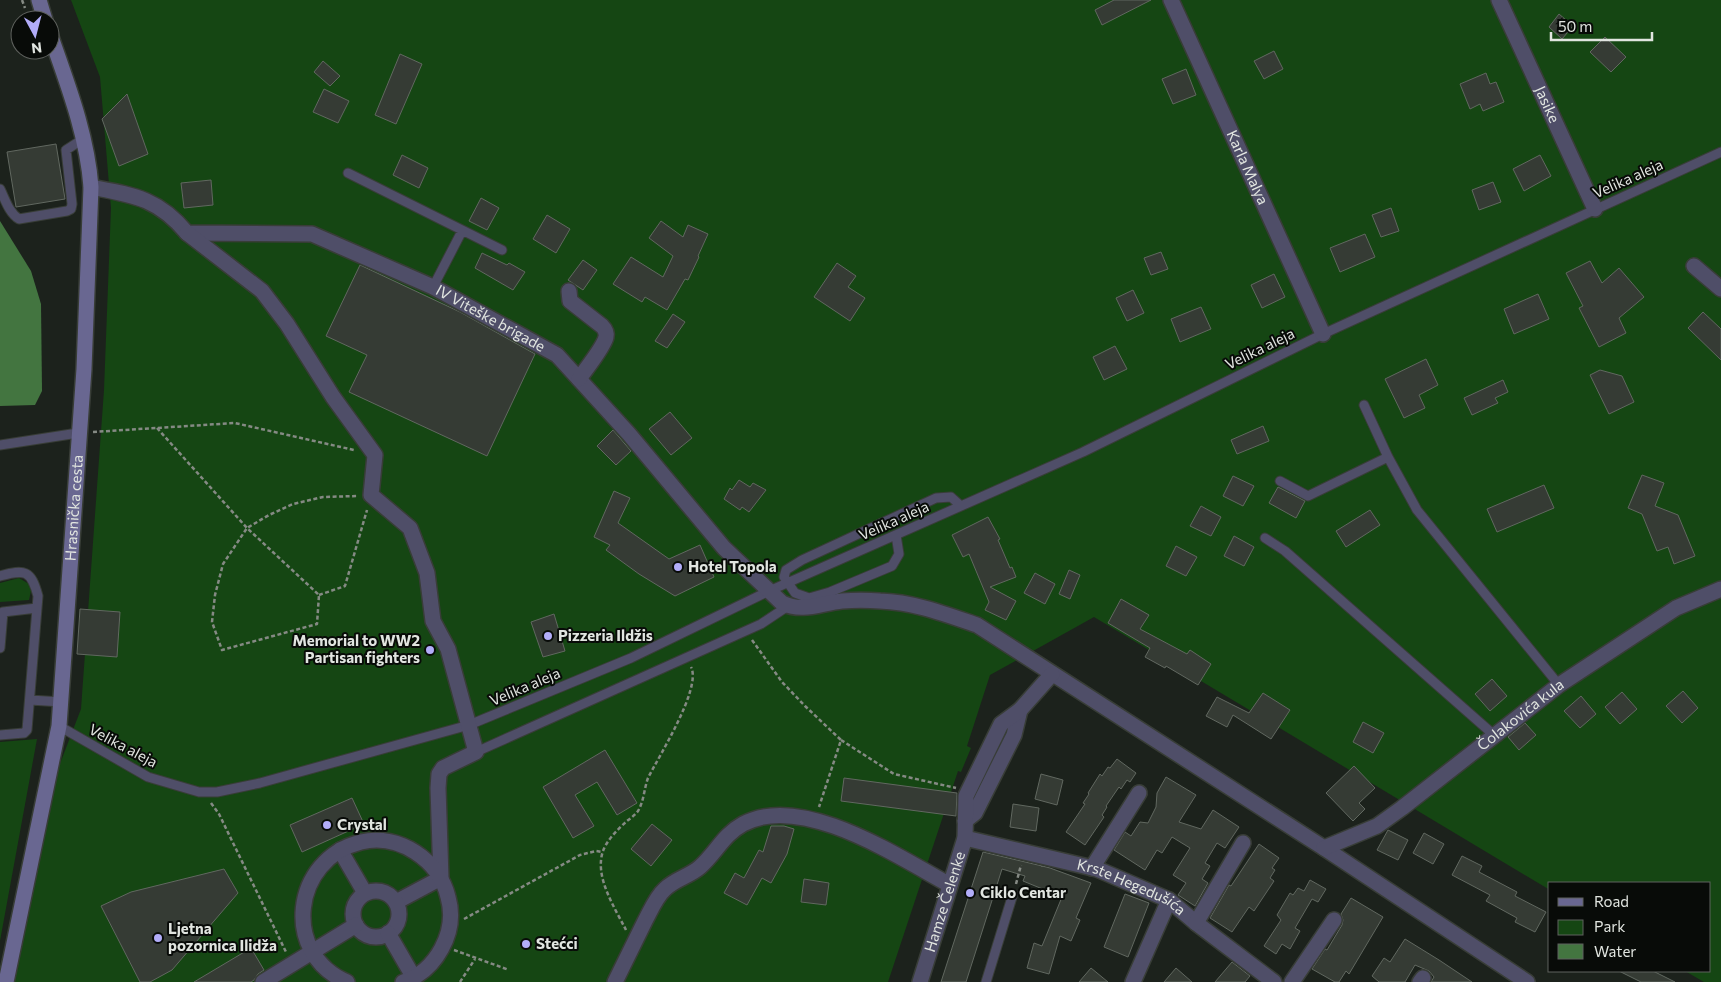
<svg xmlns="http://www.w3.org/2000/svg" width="1721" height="982" viewBox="0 0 1721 982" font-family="Commissioner,sans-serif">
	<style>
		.green { fill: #154613 }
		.water { fill: #437540 }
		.building { fill: #353b34; stroke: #616860 }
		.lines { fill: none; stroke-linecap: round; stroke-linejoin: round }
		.lane-casing { stroke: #383d37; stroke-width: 11 }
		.street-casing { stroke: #383d37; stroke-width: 18 }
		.secondary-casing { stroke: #383d37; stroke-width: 18 }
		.path { stroke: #858a84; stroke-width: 2.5; stroke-dasharray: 4 2.5; stroke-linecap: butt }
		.lane { stroke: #4f4e68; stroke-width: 9 }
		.street { stroke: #4f4e68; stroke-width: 15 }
		.secondary { stroke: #696791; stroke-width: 15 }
		.poi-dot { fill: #b2adf9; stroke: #080b08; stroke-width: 2 }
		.labels { text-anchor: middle; stroke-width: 4; stroke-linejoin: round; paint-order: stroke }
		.street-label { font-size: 15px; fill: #e1e5e0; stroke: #080b08 }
		.poi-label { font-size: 15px; font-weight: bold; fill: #e1e5e0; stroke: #080b08; text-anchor: start }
	</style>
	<rect width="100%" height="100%" fill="#1c221c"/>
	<!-- green -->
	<path class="green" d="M71,0H1721V982H1704L1685,971H1710V883H1550V890L1094,617L990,675L967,746L971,748L961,772L958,771L888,982H13L56,774L81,709L104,390L111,208L100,77Z
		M19,578L29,584L31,591L29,600L0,602V583Z
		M37,739L0,941V742Z"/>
	<!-- water -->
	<path class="water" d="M0,221L31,271L41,304L42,391L35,405L0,406Z"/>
	<!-- building -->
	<path class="building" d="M1114,0H1151L1102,25L1095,10Z
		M1559,14L1573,26L1562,39L1549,27Z
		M1605,37L1626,57L1611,72L1590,52Z
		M1274,51L1283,69L1264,79L1254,61Z
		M400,54L422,64L396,124L375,115Z
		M323,61L340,76L330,86L314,72Z
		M1186,69L1196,95L1173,104L1162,79Z
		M1486,73L1490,84L1496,82L1504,102L1483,111L1480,104L1470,109L1460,84Z
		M324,89L349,101L338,123L313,112Z
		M127,94L148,154L119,166L102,119Z
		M56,144L65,199L16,207L7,152Z
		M402,155L428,168L419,188L393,175Z
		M1540,155L1551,176L1524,191L1513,169Z
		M211,180L213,205L184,208L181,183Z
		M1493,182L1501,202L1479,210L1472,190Z
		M481,198L499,208L487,230L469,221Z
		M1391,208L1399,231L1381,237L1372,215Z
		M547,215L570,229L556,253L533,239Z
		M661,221L683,237L688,225L708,234L698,256L699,257L688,280L685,279L667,310L645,297L642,302L613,284L631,257L663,277L673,256L649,238Z
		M1365,234L1375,257L1340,272L1330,248Z
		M1161,252L1168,269L1151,275L1144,258Z
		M482,253L507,265L509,263L525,272L513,290L475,268Z
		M583,260L597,270L583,290L568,280Z
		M1590,261L1602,283L1619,268L1644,297L1619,318L1626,333L1599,347L1579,308L1583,306L1566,273Z
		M837,263L856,276L848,287L865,298L850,321L814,297Z
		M360,265L460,312L535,354L487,456L349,392L367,355L326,336Z
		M1274,274L1285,297L1262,308L1251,285Z
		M1133,290L1144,313L1127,321L1116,298Z
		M1538,294L1549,319L1514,334L1504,309Z
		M1201,307L1211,329L1180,342L1171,319Z
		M1703,312L1721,329V360L1688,328Z
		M673,314L685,322L667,348L655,341Z
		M1115,346L1127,369L1104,380L1093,357Z
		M1426,359L1438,385L1419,395L1425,408L1404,418L1385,379Z
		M1600,370L1622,376L1634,402L1609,414L1590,375Z
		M1503,380L1508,392L1495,398L1498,403L1472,415L1464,398Z
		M670,412L692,438L671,455L649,429Z
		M1263,426L1269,441L1237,454L1231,440Z
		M613,430L631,451L616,465L597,446Z
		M1642,475L1664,483L1655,506L1678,515L1695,556L1674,564L1668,547L1657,551L1642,514L1628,508Z
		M1233,476L1254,486L1243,506L1223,496Z
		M739,480L750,487L753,483L766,490L749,512L742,507L740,510L724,499L730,488L732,490Z
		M1544,485L1554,508L1497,532L1487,509Z
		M1278,487L1305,501L1296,518L1269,503Z
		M614,491L630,498L618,523L669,559L700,545L714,577L675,596L639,574L606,550L610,545L594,537Z
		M1201,506L1221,517L1211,536L1190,526Z
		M1370,510L1380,525L1346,547L1336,531Z
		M988,517L1000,539L998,540L1010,568L1012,567L1016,577L990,587L1016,601L1006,620L985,610L989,602L969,554L963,557L952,535Z
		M1234,536L1254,547L1244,566L1224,556Z
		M1176,546L1197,557L1186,576L1166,566Z
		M1069,570L1080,575L1070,599L1059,594Z
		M1035,573L1055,584L1045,604L1024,593Z
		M1121,599L1149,615L1140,629L1187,654L1190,650L1211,664L1198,685L1166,666L1165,668L1145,657L1150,648L1108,623Z
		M80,609L120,612L117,657L77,654Z
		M554,614L565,651L543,657L531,622Z
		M1492,679L1507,696L1490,711L1475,694Z
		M1683,691L1698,708L1682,723L1666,706Z
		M1622,692L1637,709L1620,724L1605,707Z
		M1263,693L1290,710L1271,739L1233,715L1227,727L1206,716L1217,697L1249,713Z
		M1581,696L1596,714L1580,728L1564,711Z
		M1363,722L1384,733L1373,753L1353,742Z
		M1525,723L1536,735L1519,750L1508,737Z
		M605,750L637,803L617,815L597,782L575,795L594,826L573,838L543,787Z
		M1117,759L1136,773L1130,782L1127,780L1121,789L1119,787L1106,806L1107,807L1102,815L1104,817L1085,845L1066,832L1085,804L1083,803L1089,794L1088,793L1100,774L1102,776L1108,767L1110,768Z
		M1354,766L1375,788L1359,803L1365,809L1353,821L1326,793Z
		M1041,774L1063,780L1057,805L1035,799Z
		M1166,777L1196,795L1179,822L1201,829L1213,810L1239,827L1225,848L1217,843L1205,863L1210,866L1202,879L1208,883L1195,906L1178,895L1186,883L1173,875L1190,848L1172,837L1162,853L1157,850L1145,870L1114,850L1125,832L1131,836L1140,822L1148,823L1156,807L1157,793Z
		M844,778L957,793L956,816L841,801Z
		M352,798L364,824L302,852L290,825Z
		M1013,804L1039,808L1036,831L1010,827Z
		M652,824L672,840L651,866L631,849Z
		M771,826H784L794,829L787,854L771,883L762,878L747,905L724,893L735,873L744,878L759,850L763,852Z
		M1388,830L1408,840L1398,860L1377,850Z
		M1424,833L1444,844L1433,864L1413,853Z
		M1259,844L1279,858L1272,868L1275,870L1270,878L1274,881L1254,911L1249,907L1232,932L1210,918L1229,885L1231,886Z
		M983,852L1042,866V867V866L1050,868L1091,883L1076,918L1080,920L1071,941L1060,936L1049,974L1027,968L1034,943L1042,946L1062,897L1023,881L1025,876L1002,869L966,982H941Z
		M1462,856L1482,866L1479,872L1517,892L1515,896L1546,912L1535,932L1515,922L1517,918L1486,901L1490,895L1452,875Z
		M224,869L238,893L172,970L150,982H140L101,906L131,892Z
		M804,879L829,883L826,905L801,902Z
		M1310,880L1326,889L1318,902L1312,899L1295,928L1300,931L1290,949L1282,944L1276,954L1264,946L1281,920L1277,915L1290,893L1293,895L1298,888L1304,891Z
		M1125,894L1149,903L1128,957L1104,947Z
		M1351,898L1383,917L1349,974L1346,971L1339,982H1335L1312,969L1325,949L1327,950L1342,925L1343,920L1341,914Z
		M1405,939L1439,960L1472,982H1431L1434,977L1429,971L1415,965L1405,982H1379L1372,976L1384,958L1390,962Z
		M251,948L264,970L258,974L254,980L251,982H194Z
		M1232,962L1250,976L1245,982H1215Z
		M1091,968L1108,982H1079Z
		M1176,968L1192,982H1164Z
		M1619,971H1653L1675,982H1641Z"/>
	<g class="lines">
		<defs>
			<path id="lane" d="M348,173L502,250
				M0,189C5,199 9,213 19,219L67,211L71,209L72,204L66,150L83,139
				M433,287L462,231
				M1364,405L1388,457L1417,510L1559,685
				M0,445L78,433
				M1280,481L1308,496L1388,457
				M896,535L899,554L892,566L830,592L809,598L795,593L784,577L786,570L802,560L936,498L951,497L961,506
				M1265,538L1285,551L1494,735
				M0,576C25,569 31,570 38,596L27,730L24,733L0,735
				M0,648L3,612L37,608
				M30,700L62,702
				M59,726L148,777L199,792H217L260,783L469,725L631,658L769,591L1083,452L1323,334L1721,152
				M476,752L761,624L788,606
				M986,982L1013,894"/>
			<g id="street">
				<path id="s1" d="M1171,0L1323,334"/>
				<path id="s2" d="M1499,0L1595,209"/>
				<path id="s3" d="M91,187C133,195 158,198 187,233L312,234L433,287L557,355L629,434L724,548L782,603C803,613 821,603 842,601C854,600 868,600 880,601C914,602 945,614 977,625L1324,848L1527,982"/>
				<path d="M187,233L262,291L287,324L333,397L375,455L371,495L410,528L427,573L433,621L448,649L476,752L443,768L439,774L438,788L441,878L396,902"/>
				<path d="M1694,266L1721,289"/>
				<path d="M569,291L570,301L602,326C605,329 607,333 606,337C604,347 585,370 579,379"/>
				<path d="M965,821L975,813L1014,735L1020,710"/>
				<path id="s4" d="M965,838L1097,869L1169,900L1196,923L1274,982"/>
				<path id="s5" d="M1324,848L1377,826L1402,808L1559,685L1676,608L1721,589"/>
				<path d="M340,850L365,893"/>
				<path d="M1092,868L1139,793"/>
				<circle cx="376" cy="914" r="23"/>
				<path d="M1196,923L1243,843"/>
				<path d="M388,933L414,978L409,982"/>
				<path d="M263,982L356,925"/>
				<path d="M347,982C281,954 292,859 361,842C399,833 439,860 448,897C458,932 436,971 403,982"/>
				<path d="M615,982C625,962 635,941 645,921C651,910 656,897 665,889C675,879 690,876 700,867C716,853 723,835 743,824C802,792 898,857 950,885"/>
				<path id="s6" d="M920,982L965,838L966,796L1001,724L1020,710L1052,674"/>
				<path d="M1133,982L1169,900"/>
				<path d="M1292,982L1334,920"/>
				<path d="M1420,982L1423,978"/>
			</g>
			<g id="secondary">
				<path d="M39,0L45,20"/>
				<path id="s7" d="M6,982L59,726L84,369L91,187C87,134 67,83 50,34"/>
			</g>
		</defs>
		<!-- lane casing -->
		<use href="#lane" class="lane-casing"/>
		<!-- street casing -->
		<use href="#street" class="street-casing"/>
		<!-- secondary casing -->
		<use href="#secondary" class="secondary-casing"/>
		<!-- path -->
		<path class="path" d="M22,0L25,8
			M157,428L247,528L319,595L317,624L222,650L212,622L215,595L223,564L247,528L269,515L293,504L323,497L358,496
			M93,432L235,423L354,450
			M319,595L345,586L367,510
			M752,640L782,682L805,706L841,740L819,807
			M841,740L894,774L956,788
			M211,803L219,814L286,952
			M1016,884L1021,865
			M464,919L580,855L596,851L603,852
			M626,930C615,908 594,877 603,851C607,840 618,829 627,821C631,818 635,815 638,811C644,801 644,789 648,778C659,756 702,688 691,667
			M454,950L509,970
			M460,982L475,959"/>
		<!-- lane -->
		<use href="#lane" class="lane"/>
		<!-- street -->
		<use href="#street" class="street"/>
		<!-- secondary -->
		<use href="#secondary" class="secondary"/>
	</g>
	<!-- markers -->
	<g class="poi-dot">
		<circle cx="678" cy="567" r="5"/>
		<circle cx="548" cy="636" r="5"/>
		<circle cx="430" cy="650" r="5"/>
		<circle cx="327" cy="825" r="5"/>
		<circle cx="970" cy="893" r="5"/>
		<circle cx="158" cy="938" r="5"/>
		<circle cx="526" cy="944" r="5"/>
	</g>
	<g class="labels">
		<!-- street labels -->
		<g class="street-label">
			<text dy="5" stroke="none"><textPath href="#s2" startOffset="115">Jasike</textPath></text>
			<text dy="5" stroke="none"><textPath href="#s1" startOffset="184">Karla Malya</textPath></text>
			<text transform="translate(1628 179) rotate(-24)" y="5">Velika aleja</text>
			<text dy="5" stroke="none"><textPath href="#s3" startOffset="432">IV Viteške brigade</textPath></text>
			<text transform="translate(1260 349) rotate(-26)" y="5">Velika aleja</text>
			<text dy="5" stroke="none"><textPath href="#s7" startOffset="480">Hrasnička cesta</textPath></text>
			<text transform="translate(894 521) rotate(-24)" y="5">Velika aleja</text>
			<text transform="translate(525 687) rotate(-23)" y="5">Velika aleja</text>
			<text dy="5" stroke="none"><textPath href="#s5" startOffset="239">Čolakovića kula</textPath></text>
			<text transform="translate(123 746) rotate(28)" y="5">Velika aleja</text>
			<text dy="5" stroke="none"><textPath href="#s4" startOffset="174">Krste Hegedušića</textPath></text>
			<text dy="5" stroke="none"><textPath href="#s6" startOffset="84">Hamze Čelenke</textPath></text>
		</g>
		<!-- poi labels -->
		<g class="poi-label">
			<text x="688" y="572">Hotel Topola</text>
			<text x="558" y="641">Pizzeria Ildžis</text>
			<text x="420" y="646" text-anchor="end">Memorial to WW2<tspan x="420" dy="17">Partisan fighters</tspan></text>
			<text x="337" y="830">Crystal</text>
			<text x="980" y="898">Ciklo Centar</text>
			<text x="168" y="934">Ljetna<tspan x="168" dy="17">pozornica Ilidža</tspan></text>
			<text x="536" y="949">Stećci</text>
		</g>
	</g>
	<!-- legend -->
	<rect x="1548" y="882" width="162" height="90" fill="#080b08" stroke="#5f625e"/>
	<rect x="1558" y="898" width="25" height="8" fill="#696791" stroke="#5f625e"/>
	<text x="1594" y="907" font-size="15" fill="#e1e5e0">Road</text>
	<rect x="1558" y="920" width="25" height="15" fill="#154613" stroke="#5f625e"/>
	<text x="1594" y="932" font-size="15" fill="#e1e5e0">Park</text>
	<rect x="1558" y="944" width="25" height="15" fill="#437540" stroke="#5f625e"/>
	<text x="1594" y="957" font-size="15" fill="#e1e5e0">Water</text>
	<!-- north arrow -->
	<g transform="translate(35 35) rotate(173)"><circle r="24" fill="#080b08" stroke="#5f625e"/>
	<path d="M0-4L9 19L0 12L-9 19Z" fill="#b2adf9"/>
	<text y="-8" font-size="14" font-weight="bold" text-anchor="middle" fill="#e1e5e0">N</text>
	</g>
	<!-- scale -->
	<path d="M1551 32v8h101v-8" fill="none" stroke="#e1e5e0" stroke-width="2.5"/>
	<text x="1558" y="32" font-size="15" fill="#e1e5e0" stroke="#080b08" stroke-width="4" paint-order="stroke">50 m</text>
</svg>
